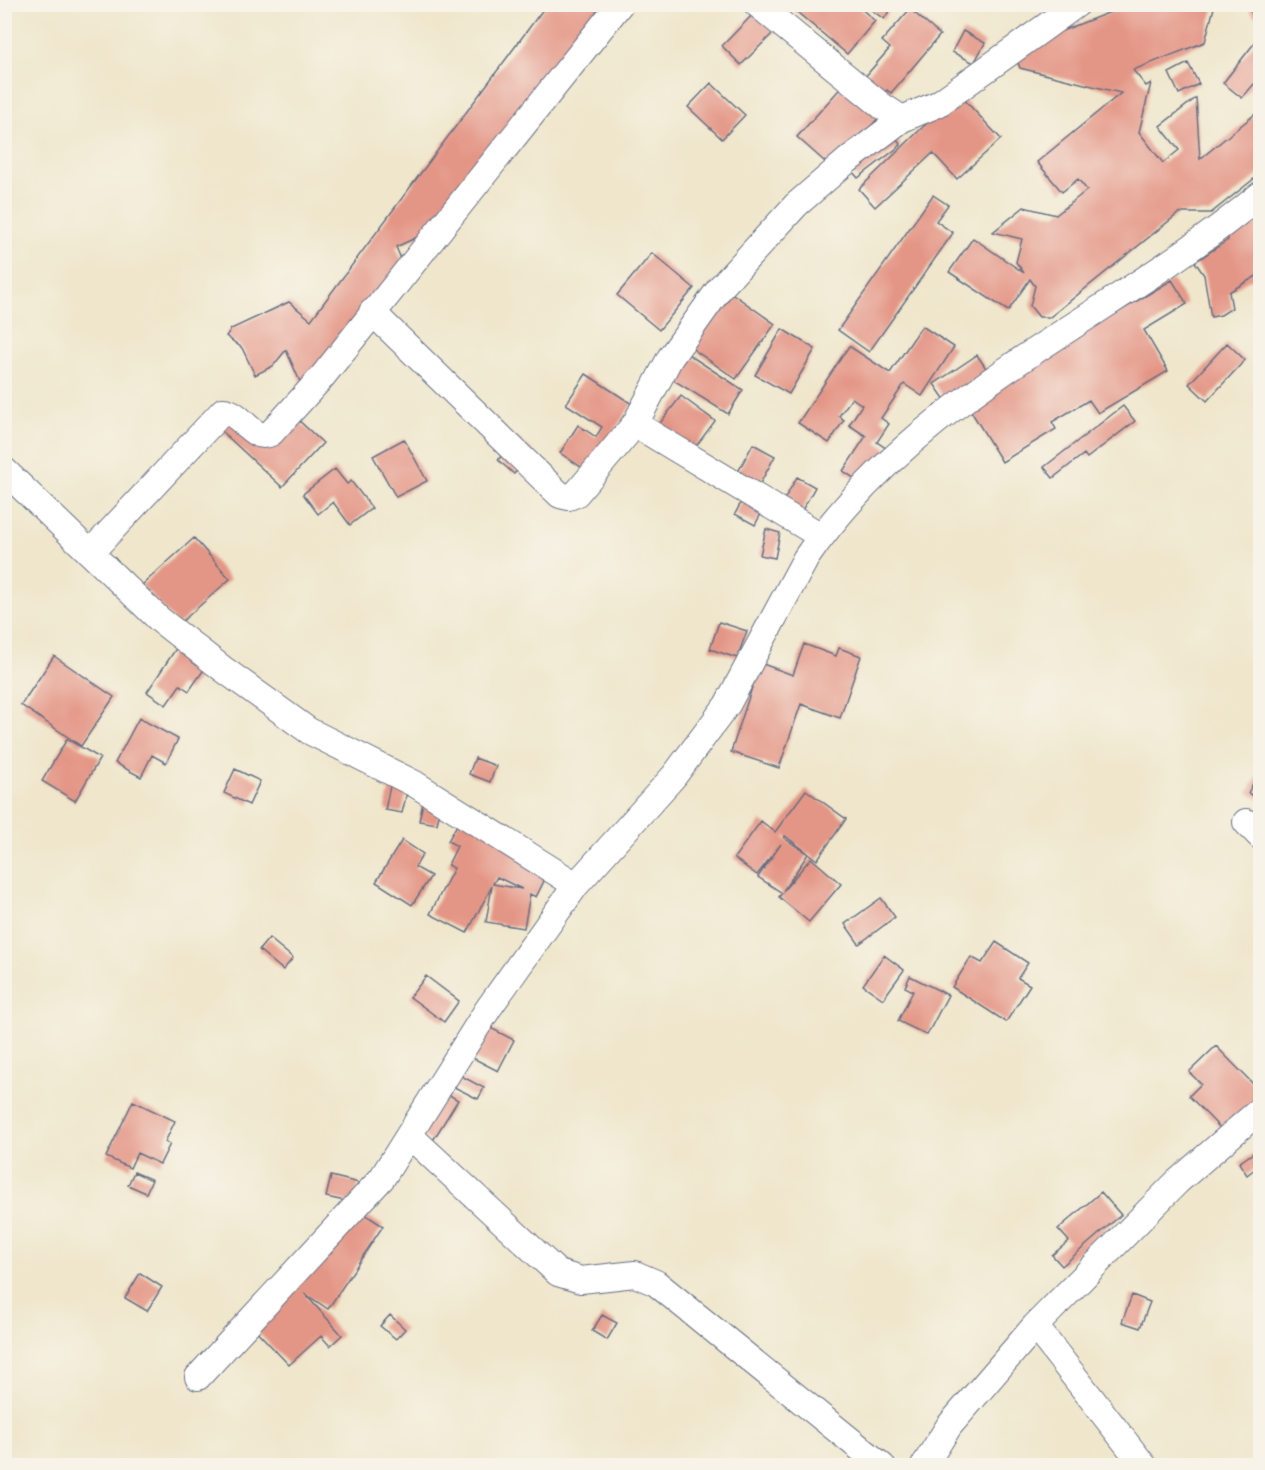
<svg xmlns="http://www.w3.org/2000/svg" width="1265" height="1470" viewBox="0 0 1265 1470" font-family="'Shantell Sans',sans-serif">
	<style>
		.building { fill: #e49686; fill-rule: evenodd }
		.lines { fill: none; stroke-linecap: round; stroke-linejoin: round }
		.minor-casing { stroke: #656f84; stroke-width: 28 }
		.minor { stroke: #fff; stroke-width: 26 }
	</style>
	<rect width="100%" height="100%" fill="#f7f3e8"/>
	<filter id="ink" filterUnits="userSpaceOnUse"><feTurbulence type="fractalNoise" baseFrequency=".0167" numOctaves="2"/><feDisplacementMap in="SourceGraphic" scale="12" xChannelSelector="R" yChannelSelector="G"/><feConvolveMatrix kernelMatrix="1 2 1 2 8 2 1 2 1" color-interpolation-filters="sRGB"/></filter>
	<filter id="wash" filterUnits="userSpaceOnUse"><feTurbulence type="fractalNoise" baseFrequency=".008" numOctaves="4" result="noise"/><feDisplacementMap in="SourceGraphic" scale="24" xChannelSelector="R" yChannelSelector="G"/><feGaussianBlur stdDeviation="1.35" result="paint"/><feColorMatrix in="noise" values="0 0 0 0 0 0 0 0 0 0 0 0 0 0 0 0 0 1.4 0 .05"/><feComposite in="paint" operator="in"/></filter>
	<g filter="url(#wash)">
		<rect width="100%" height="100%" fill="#efe6cb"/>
		<g id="blocks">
			<!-- building -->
			<path class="building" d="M547,4H610L435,229L396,247L404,266L302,386L286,350L273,366L255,375L242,348L226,336L231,329L289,302L311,320Z
				M793,4H856L875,21L847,54L791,7Z
				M863,4H894L884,19Z
				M1131,4H1215L1205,42L1133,70L1146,86L1151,83L1139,132L1163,163L1179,150L1160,126L1196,98L1200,159L1260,110V174L1211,213H1179L1050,317H1039L1030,306L1035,286L1030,279L1008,311L949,272L973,238L1024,273L1016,262L1022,239L993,232L1024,207L1056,215L1087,190L1078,179L1062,192L1037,162L1121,93L1020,68L1013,50Z
				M1245,4H1260V13L1255,17Z
				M910,9L940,35L891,93L887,90L876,103L857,86L890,48L882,41Z
				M754,13L774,32L741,65L722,46Z
				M963,31L985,43L974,63L952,52Z
				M1260,36V90L1254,84L1242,98L1223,83Z
				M1188,63L1199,84L1179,94L1169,73Z
				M711,83L745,115L722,139L688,107Z
				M845,83L880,116L833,169L797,137Z
				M958,93L1001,139L957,179L933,153L875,207L859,189Z
				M890,131L901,145L858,178L847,165Z
				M933,195L948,205L936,221L953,233L869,352L838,330Z
				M1260,201V274L1229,292L1232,308L1221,315L1211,317L1204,275L1195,262L1228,240L1225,225Z
				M652,253L694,288L659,330L617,295Z
				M1172,280L1187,304L1144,330L1168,371L1098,413L1089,400L1052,422L1056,429L1002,462L966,403Z
				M730,292L775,324L736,379L690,347Z
				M922,326L954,347L922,396L904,384L881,418L889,424L877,442L893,453L869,488L843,471L866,436L849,425L862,405L852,398L839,416L844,420L829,443L798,423L849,346L890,373Z
				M782,329L815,349L789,394L755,375Z
				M1227,343L1245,360L1207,401L1189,384Z
				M683,351L743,390L728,414L667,376Z
				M977,355L988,371L945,400L934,384Z
				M586,374L632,404L587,471L560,453L578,425L596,437L602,427L566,404Z
				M681,396L715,421L694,449L660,423Z
				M1123,406L1135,421L1087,458L1084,454L1053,478L1044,467Z
				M230,412L264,445L293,415L323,443L282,487L216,426Z
				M517,438L534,452L514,474L498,460Z
				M404,439L427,481L396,497L373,456Z
				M753,444L775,456L751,500L764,508L755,525L735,514L747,491L732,483Z
				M335,469L347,484L351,481L372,508L350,525L333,502L318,514L303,494Z
				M797,477L815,487L790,532L772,521Z
				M766,529L780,533L775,558L760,555Z
				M194,538L230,579L178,625L142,585Z
				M719,622L747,631L737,658L710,649Z
				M183,638L212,658L189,691L180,685L166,705L147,692Z
				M804,644L836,656L839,648L861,656L840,718L801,704L779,768L731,752L760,663L793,675Z
				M54,656L114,697L81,746L21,705Z
				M139,718L178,739L166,763L152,755L141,777L115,763Z
				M67,739L100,758L75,801L42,781Z
				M475,758L496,766L490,782L469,774Z
				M235,769L260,781L249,805L224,793Z
				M1260,770V800L1248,793Z
				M391,781L409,784L402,813L385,810Z
				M426,789L444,792L437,824L419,821Z
				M806,790L846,819L817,860L785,836L784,838L808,854L783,891L811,858L841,884L809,922L779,897L782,893L758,877L781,844L757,875L734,858L761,821L775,832Z
				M466,809L550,869L536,897L530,894L524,928L486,922L492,886L467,933L430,914L454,868L448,865L457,846L448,841ZM497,877L522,889L493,884Z
				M402,840L423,854L415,867L431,876L412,905L376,882Z
				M881,898L895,917L859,944L845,924Z
				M269,938L293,958L283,970L259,950Z
				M996,942L1028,963L1018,978L1030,985L1006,1022L952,987L971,957L982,963Z
				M884,955L904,970L883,999L863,985Z
				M426,976L459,1001L444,1022L410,997Z
				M910,976L948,995L927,1035L898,1021L913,991L905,987Z
				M481,1023L514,1040L498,1071L465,1054Z
				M1216,1046L1260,1091V1098L1225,1133L1189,1096L1201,1084L1189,1072Z
				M452,1071L484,1088L478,1099L446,1083Z
				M432,1085L458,1100L432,1142L417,1133Z
				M133,1101L175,1121L165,1142L170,1144L160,1164L137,1153L130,1168L106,1157Z
				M1256,1151L1260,1158V1165L1247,1175L1239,1163Z
				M134,1172L152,1180L146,1193L128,1185Z
				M331,1176L359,1183L354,1203L326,1197Z
				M1101,1192L1121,1215L1062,1266L1052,1255L1069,1241L1058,1229Z
				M349,1204L383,1226L328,1309L304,1293L342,1335L330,1346L321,1336L289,1365L250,1324Z
				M140,1273L162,1287L147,1311L125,1298Z
				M1132,1295L1150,1302L1140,1328L1122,1322Z
				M390,1315L405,1329L396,1339L380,1326Z
				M602,1315L617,1323L607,1340L592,1331Z"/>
		</g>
	</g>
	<g filter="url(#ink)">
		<use href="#blocks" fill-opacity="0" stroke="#656f84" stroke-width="1.5"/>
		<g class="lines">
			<defs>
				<path id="minor" d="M757,4L882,106L902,119L938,104L1077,4
					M372,312L560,495L569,497L576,494L635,424L670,358L720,288L796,205L848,160L902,119
					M635,424L821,536
					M4,470L160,620L223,669L309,731L415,784L576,885
					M91,552L223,411C243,412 251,443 271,433L322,377L620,4
					M1246,822L1260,836
					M409,1135L558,1273L581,1280L635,1274L656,1283L882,1466
					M1035,1326L1144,1466
					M198,1377L382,1178L488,1009L576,885L674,776L727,705L806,558C920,391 1111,320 1260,195
					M924,1466L949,1426L1035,1326L1177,1182L1260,1110"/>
			</defs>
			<!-- minor casing -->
			<use href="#minor" class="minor-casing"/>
			<!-- minor -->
			<use href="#minor" class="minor"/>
		</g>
	</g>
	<!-- margin -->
	<rect width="1265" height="1470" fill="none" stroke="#f7f3e8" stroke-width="24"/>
</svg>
